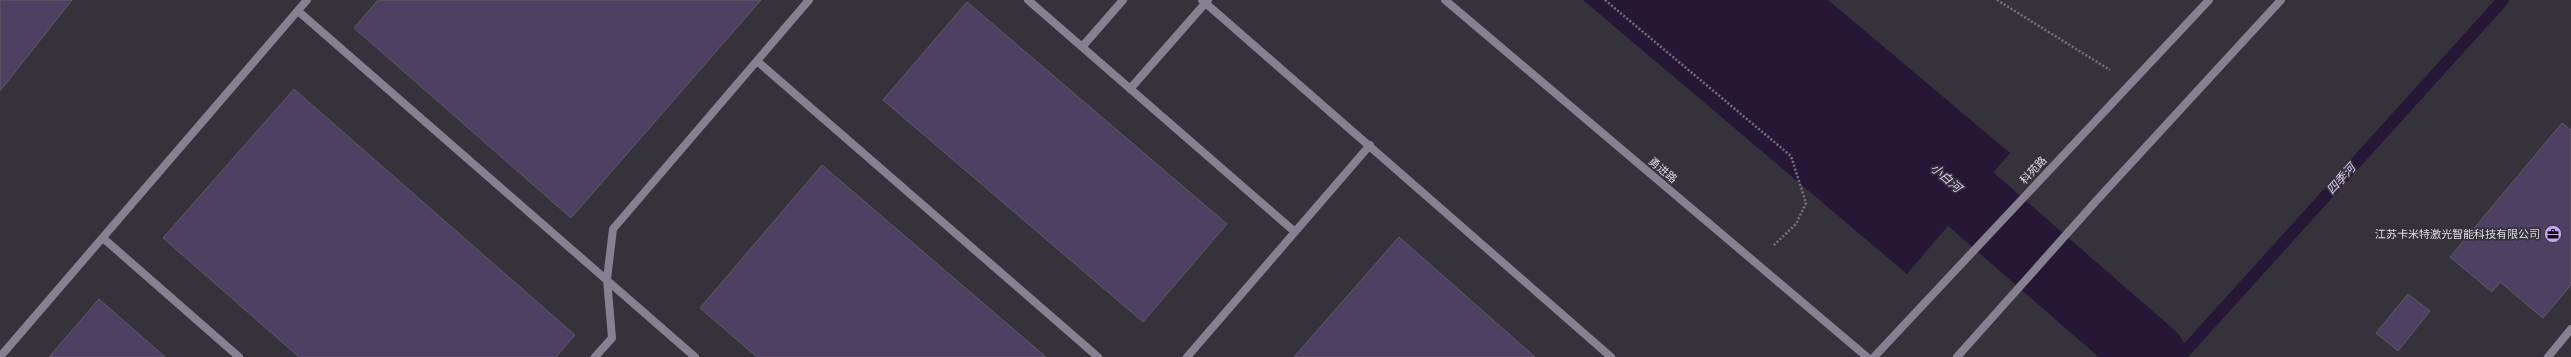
<svg xmlns="http://www.w3.org/2000/svg" width="2571" height="357" viewBox="0 0 2571 357" font-family="'Asap Condensed','Noto Sans SC',sans-serif">
	<style>
		.water { fill: #251735 }
		.lines { fill: none; stroke-linecap: round; stroke-linejoin: round }
		.stream { stroke: #251735; stroke-width: 12 }
		.river { stroke: #251735; stroke-width: 70 }
		.building { fill: #4e4062; stroke: #5e5b64 }
		.path { stroke: #75727a; stroke-width: 2.5; stroke-dasharray: 2 2; stroke-linecap: butt }
		.service { stroke: #878091; stroke-width: 8 }
		.tertiary { stroke: #878091; stroke-width: 8 }
		.labels { text-anchor: middle; stroke-width: 3.5; stroke-linejoin: round; paint-order: stroke }
		.street-label { font-size: 11px; fill: #dedce2; stroke: #36323b }
		.poi-label { font-size: 11px; fill: #dedce2; stroke: #36323b; text-anchor: end }
		.water-label { font-size: 12px; font-style: italic; fill: #dfcbfc; stroke: #36323b }
	</style>
	<rect width="100%" height="100%" fill="#36323b"/>
	<!-- water -->
	<path class="water" d="M1583,0H1828L2010,153L1907,274Z"/>
	<g class="lines">
		<!-- stream -->
		<path class="stream" d="M2180,357L2503,0"/>
		<!-- river -->
		<path class="river" d="M1897,135L2152,357"/>
	</g>
	<!-- building -->
	<path class="building" d="M0,0H72L0,91Z
		M378,0H761L571,218L354,28Z
		M967,2L1227,224L1143,322L883,100Z
		M294,89L575,335L556,357H299L163,238Z
		M2562,123L2571,130V285L2543,318L2500,282L2492,292L2450,257Z
		M822,165L1046,357H757L700,308Z
		M1399,237L1535,357H1294Z
		M2408,294L2430,311L2398,351L2376,333Z
		M99,299L165,357H49Z"/>
	<g class="lines">
		<!-- path -->
		<path class="path" d="M1605,0L1791,156L1806,203L1796,224L1773,246
			M1997,0L2110,70"/>
		<!-- service -->
		<path class="service" d="M1028,0L1295,232
			M1202,0L1611,357
			M298,11L695,357
			M1082,47L1123,0
			M757,61L1098,357
			M1130,89L1208,0
			M103,238L239,357
			M0,357L307,0
			M595,357L612,338L607,279L613,229L809,0
			M1187,357L1370,145
			M2548,357L2571,329"/>
		<!-- tertiary -->
		<path class="tertiary" d="M1445,0L1867,357
			M1874,357L2209,0
			M1957,357L2097,200L2281,0"/>
	</g>
	<!-- icons -->
	<defs>
		<symbol id="office-disc" viewBox="-11 -11 22 22"><circle r="9.5" fill="#c6a6f0" stroke="#36323b"/><path d="M-6-3h4V-5.5h4V-3h4V5H-6ZM-1-4.5V-3h2v-1.5ZM-6 0V1H6V0Z" fill="#111"/></symbol>
	</defs>
	<g fill-rule="evenodd">
		<use href="#office-disc" x="2543" y="224" width="20" height="20"/>
	</g>
	<g class="labels">
		<!-- street labels -->
		<g class="street-label">
			<text transform="translate(1663 170) rotate(40)" y="4">勇进路</text>
			<text transform="translate(2033 170) rotate(-47)" y="4">科苑路</text>
		</g>
		<!-- poi labels -->
		<g class="poi-label">
			<text x="2540" y="238">江苏卡米特激光智能科技有限公司</text>
		</g>
		<!-- water labels -->
		<g class="water-label">
			<text transform="translate(1946 178) rotate(41)" y="4">小白河</text>
			<text transform="translate(2341 179) rotate(-48)" y="4">四季河</text>
		</g>
	</g>
</svg>
